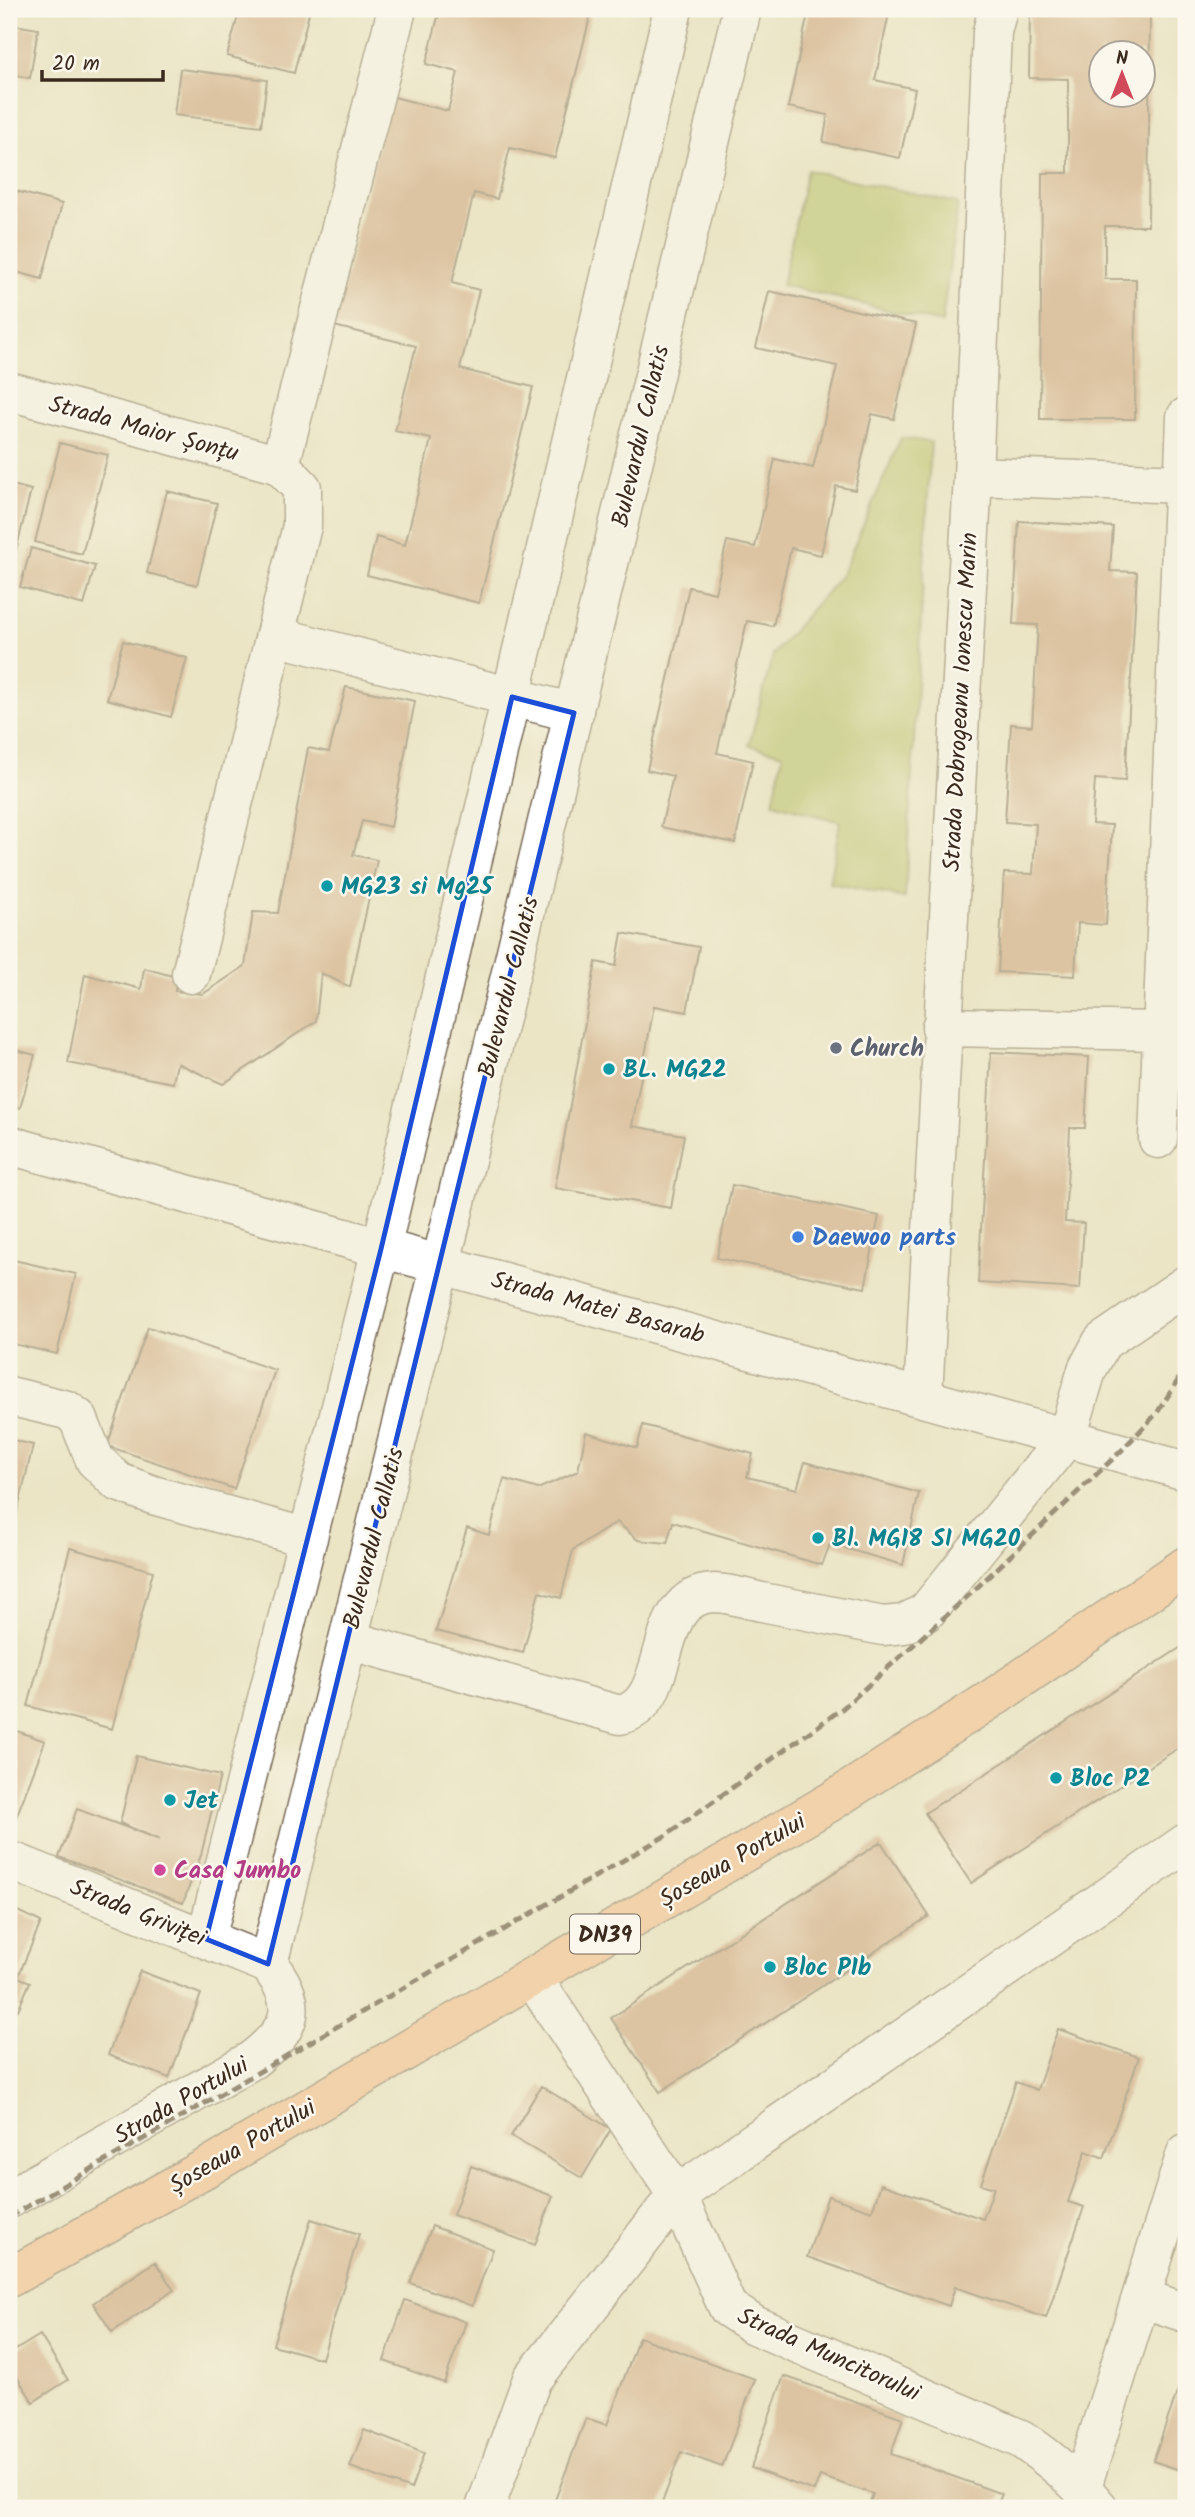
<svg xmlns="http://www.w3.org/2000/svg" width="1195" height="2517" viewBox="0 0 1195 2517" font-family="Kalam,sans-serif">
	<style>
		.green { fill: #b2be5f; stroke: #76743e; stroke-width: 2 }
		.building { fill: #ca9a74; fill-rule: evenodd }
		.lines { fill: none; stroke-linecap: round; stroke-linejoin: round }
		.minor-casing { stroke: #796b59; stroke-width: 41 }
		.major-casing { stroke: #796b59; stroke-width: 41 }
		.minor { stroke: #fff; stroke-width: 38 }
		.major { stroke: #fabb8b; stroke-width: 38 }
		.rail { stroke: #3b2a1e; stroke-width: 5; stroke-dasharray: 10 5; stroke-linecap: butt }
		.marked { fill: none; stroke: #1d4ed8; stroke-width: 5; stroke-linejoin: round }
		.culture-dot { fill: #0f9aa8; stroke: #fbf7ec; stroke-width: 2.5 }
		.worship-dot { fill: #6b7280; stroke: #fbf7ec; stroke-width: 2.5 }
		.shop-dot { fill: #3f7fe0; stroke: #fbf7ec; stroke-width: 2.5 }
		.hotel-dot { fill: #d1479c; stroke: #fbf7ec; stroke-width: 2.5 }
		.labels { text-anchor: middle; stroke-width: 5; stroke-linejoin: round; paint-order: stroke }
		.shield { fill: #fbf7ec; stroke: #75685c; stroke-width: 2 }
		.shield-label { font-size: 23px; font-weight: bold; fill: #3b2a1e }
		.street-label { font-size: 24px; fill: #3b2a1e; stroke: #fbf7ec }
		.culture-label { font-size: 24px; font-weight: bold; fill: #0d838f; stroke: #fbf7ec; text-anchor: start }
		.worship-label { font-size: 24px; font-weight: bold; fill: #5b616d; stroke: #fbf7ec; text-anchor: start }
		.shop-label { font-size: 24px; font-weight: bold; fill: #366cbe; stroke: #fbf7ec; text-anchor: start }
		.hotel-label { font-size: 24px; font-weight: bold; fill: #b23c85; stroke: #fbf7ec; text-anchor: start }
	</style>
	<rect width="100%" height="100%" fill="#fbf7ec"/>
	<filter id="ink" filterUnits="userSpaceOnUse"><feTurbulence type="fractalNoise" baseFrequency=".0143" numOctaves="2"/><feDisplacementMap in="SourceGraphic" scale="14" xChannelSelector="R" yChannelSelector="G"/><feConvolveMatrix kernelMatrix="1 2 1 2 8 2 1 2 1" color-interpolation-filters="sRGB"/></filter>
	<filter id="wash" filterUnits="userSpaceOnUse"><feTurbulence type="fractalNoise" baseFrequency=".00686" numOctaves="4" result="noise"/><feDisplacementMap in="SourceGraphic" scale="28" xChannelSelector="R" yChannelSelector="G"/><feGaussianBlur stdDeviation="1.57" result="paint"/><feColorMatrix in="noise" values="0 0 0 0 0 0 0 0 0 0 0 0 0 0 0 0 0 1.4 0 .05"/><feComposite in="paint" operator="in"/></filter>
	<g filter="url(#wash)">
		<rect width="100%" height="100%" fill="#ebe5c6"/>
		<!-- green -->
		<path class="green" d="M807,170L958,203L942,323L782,285Z
			M901,438L931,442L905,898L829,883L840,822L773,803L783,754L749,745L773,654L842,574Z"/>
		<g id="blocks">
			<!-- building -->
			<path class="building" d="M240,9H310L294,73L227,56Z
				M440,9H592L555,158L510,148L497,199L474,193L452,283L479,290L460,369L533,387L479,603L367,575L376,537L405,545L431,439L395,431L416,346L334,326L390,96L448,111L458,72L426,64Z
				M809,9H890L875,80L915,89L900,158L823,142L828,115L788,107Z
				M1030,9H1150L1148,226H1105V279H1136L1135,419H1040L1042,173H1068V79L1029,78ZM1100,52H1143V94H1100Z
				M9,24L38,29L30,78L9,74Z
				M180,69L267,80L261,126L174,115Z
				M9,189L62,204L42,279L9,270Z
				M769,291L916,324L894,419L872,414L855,490L836,486L821,555L791,548L773,626L747,621L717,753L753,761L735,843L661,827L673,776L647,770L689,587L715,593L727,541L755,547L775,459L813,468L837,366L756,348Z
				M60,443L108,455L82,554L35,542Z
				M9,484L31,490L12,567L9,566Z
				M167,491L217,503L197,585L147,573Z
				M1019,521L1113,527L1110,571L1137,572L1125,781L1095,779L1092,824L1112,825L1106,925L1078,923L1075,976L998,972L1004,873L1033,874L1036,824L1005,822L1011,724L1032,726L1038,625L1013,624Z
				M31,548L95,566L84,605L20,587Z
				M123,641L187,658L171,717L107,699Z
				M346,687L415,701L391,827L362,821L353,855L377,860L350,987L321,973L316,1021L223,1084L177,1063L173,1083L68,1063L85,974L141,989L144,968L176,977L175,991L203,994L245,966L253,912L278,913L308,748L329,752Z
				M622,933L699,947L687,1012L654,1006L632,1126L684,1135L671,1208L555,1188L596,962L616,966Z
				M9,1048L35,1055L20,1108L9,1104Z
				M991,1052L1089,1057L1085,1128H1070L1065,1222L1084,1223L1080,1289L978,1283Z
				M732,1185L879,1216L865,1288L717,1258Z
				M9,1259L76,1274L57,1354L9,1343Z
				M148,1327L275,1370L234,1489L107,1446Z
				M643,1425L753,1454L747,1477L797,1489L805,1462L919,1493L903,1565L830,1544L822,1565L673,1522L667,1543L638,1540L617,1522L573,1550L561,1598L539,1592L523,1653L436,1631L467,1528L489,1535L504,1479L538,1489L578,1471L586,1432L637,1448Z
				M9,1439L33,1445L10,1544H9Z
				M70,1548L153,1571L112,1729L28,1706Z
				M1186,1644V1743L971,1883L925,1813Z
				M9,1728L45,1741L14,1823L9,1822Z
				M136,1756L220,1776L201,1855L183,1903L59,1857L77,1809L160,1840L120,1823Z
				M881,1842L929,1916L660,2092L611,2018Z
				M9,1907L41,1922L18,1977L30,1982L18,2010L9,2005Z
				M140,1971L201,1994L169,2078L108,2055Z
				M1058,2029L1139,2057L1104,2158L1086,2151L1068,2202L1084,2207L1046,2318L955,2287L949,2306L807,2257L828,2196L872,2211L881,2184L983,2219L994,2188L981,2184L1016,2082L1037,2090Z
				M541,2086L611,2129L582,2178L511,2136Z
				M471,2166L553,2196L535,2245L453,2215Z
				M311,2219L359,2234L322,2359L273,2345Z
				M432,2226L493,2249L472,2306L410,2283Z
				M155,2262L174,2290L112,2332L93,2303Z
				M405,2300L466,2322L444,2383L384,2361Z
				M40,2335L68,2380L33,2402L9,2364V2354Z
				M639,2337L755,2379L722,2467L681,2452L660,2508H552L586,2418L607,2425Z
				M1186,2367V2472L1153,2461Z
				M784,2376L903,2418L891,2454L1002,2494L996,2508H868L873,2494L820,2476L814,2491L751,2468Z
				M364,2430L424,2453L411,2489L350,2467Z"/>
		</g>
	</g>
	<g filter="url(#ink)">
		<use href="#blocks" fill-opacity="0" stroke="#796b59" stroke-width="2"/>
		<g class="lines">
			<defs>
				<path id="minor" d="M9,391L280,465
					M973,476L1183,484
					M275,636L574,713
					M191,974L302,526V488L280,465L397,9
					M941,1027L1161,1031
					M1158,1139L1186,417
					M9,1145L1186,1471
					M9,1396L67,1410L78,1418L95,1460L118,1482L153,1495L308,1538
					M923,1396L973,476L992,32L998,9
					M348,1640L620,1715C677,1703 647,1595 714,1593C729,1593 747,1599 762,1602C802,1610 843,1618 883,1626L904,1624L926,1612L1067,1437L1087,1370L1102,1342L1186,1285
					M9,1860L268,1964C302,2006 292,2029 252,2060L9,2199
					M206,1939L381,1249L673,9
					M268,1964L454,1210L742,9
					M532,1977L677,2195L728,2308L754,2325L1021,2439C1051,2459 1076,2480 1099,2508
					M1142,2298L1186,2313
					M1082,2487L1186,2153
					M485,2508L532,2379L677,2195L1186,1843"/>
				<path id="major" d="M9,2278L213,2164L832,1801L996,1696L1186,1566"/>
			</defs>
			<!-- minor casing -->
			<use href="#minor" class="minor-casing"/>
			<!-- major casing -->
			<use href="#major" class="major-casing"/>
			<!-- minor -->
			<use href="#minor" class="minor"/>
			<!-- major -->
			<use href="#major" class="major"/>
			<!-- rail -->
			<path class="rail" d="M9,2217L665,1836L843,1708L968,1596L1120,1452L1157,1413L1186,1368"/>
		</g>
	</g>
	<!-- marked area -->
	<path d="M0 0H1195V2517H0ZM512,697L574,713L268,1964L206,1939L381,1249Z" fill="#ebe5c6" fill-opacity=".55" fill-rule="evenodd"/>
	<path class="marked" d="M512,697L574,713L268,1964L206,1939L381,1249Z"/>
	<!-- markers -->
	<g class="culture-dot">
		<circle cx="327" cy="886" r="7"/>
		<circle cx="609" cy="1069" r="7"/>
		<circle cx="818" cy="1538" r="7"/>
		<circle cx="1056" cy="1778" r="7"/>
		<circle cx="170" cy="1800" r="7"/>
		<circle cx="770" cy="1967" r="7"/>
	</g>
	<circle class="worship-dot" cx="836" cy="1048" r="7"/>
	<circle class="shop-dot" cx="798" cy="1237" r="7"/>
	<circle class="hotel-dot" cx="160" cy="1870" r="7"/>
	<g class="labels">
		<!-- shield labels -->
		<rect class="shield" x="570" y="1914.5" width="70" height="39" rx="5"/>
		<g class="shield-label">
			<text x="605" y="1942">DN39</text>
		</g>
		<!-- street labels -->
		<g class="street-label">
			<text transform="translate(144 428) rotate(15)" y="8">Strada Maior Șonțu</text>
			<text transform="translate(640 436) rotate(-77)" y="8">Bulevardul Callatis</text>
			<text transform="translate(960 702) rotate(-87)" y="8">Strada Dobrogeanu Ionescu Marin</text>
			<text transform="translate(508 987) rotate(-76)" y="8">Bulevardul Callatis</text>
			<text transform="translate(598 1307) rotate(15)" y="8">Strada Matei Basarab</text>
			<text transform="translate(373 1538) rotate(-76)" y="8">Bulevardul Callatis</text>
			<text transform="translate(732 1860) rotate(-30)" y="8">Șoseaua Portului</text>
			<text transform="translate(138 1912) rotate(22)" y="8">Strada Griviței</text>
			<text transform="translate(181 2100) rotate(-30)" y="8">Strada Portului</text>
			<text transform="translate(242 2146) rotate(-30)" y="8">Șoseaua Portului</text>
			<text transform="translate(829 2354) rotate(24)" y="8">Strada Muncitorului</text>
		</g>
		<!-- culture labels -->
		<g class="culture-label">
			<text x="341" y="894">MG23 si Mg25</text>
			<text x="623" y="1077">BL. MG22</text>
			<text x="832" y="1546">Bl. MG18 SI MG20</text>
			<text x="1070" y="1786">Bloc P2</text>
			<text x="184" y="1808">Jet</text>
			<text x="784" y="1975">Bloc P1b</text>
		</g>
		<!-- worship labels -->
		<g class="worship-label">
			<text x="850" y="1056">Church</text>
		</g>
		<!-- shop labels -->
		<g class="shop-label">
			<text x="812" y="1245">Daewoo parts</text>
		</g>
		<!-- hotel labels -->
		<g class="hotel-label">
			<text x="174" y="1878">Casa Jumbo</text>
		</g>
	</g>
	<!-- margin -->
	<rect width="1195" height="2517" fill="none" stroke="#fbf7ec" stroke-width="35"/>
	<!-- north arrow -->
	<g transform="translate(1122 74)"><circle r="33" fill="#fbf7ec" stroke="#aea59a" stroke-width="2"/>
	<path d="M0-5L12 26L0 18L-12 26Z" fill="#d1495b"/>
	<text y="-10" font-size="19" font-weight="bold" text-anchor="middle" fill="#3b2a1e">N</text>
	</g>
	<!-- scale -->
	<path d="M42 70v10h121v-10" fill="none" stroke="#3b2a1e" stroke-width="3.5"/>
	<text x="52" y="70" font-size="21" fill="#3b2a1e" stroke="#fbf7ec" stroke-width="5" paint-order="stroke">20 m</text>
</svg>
